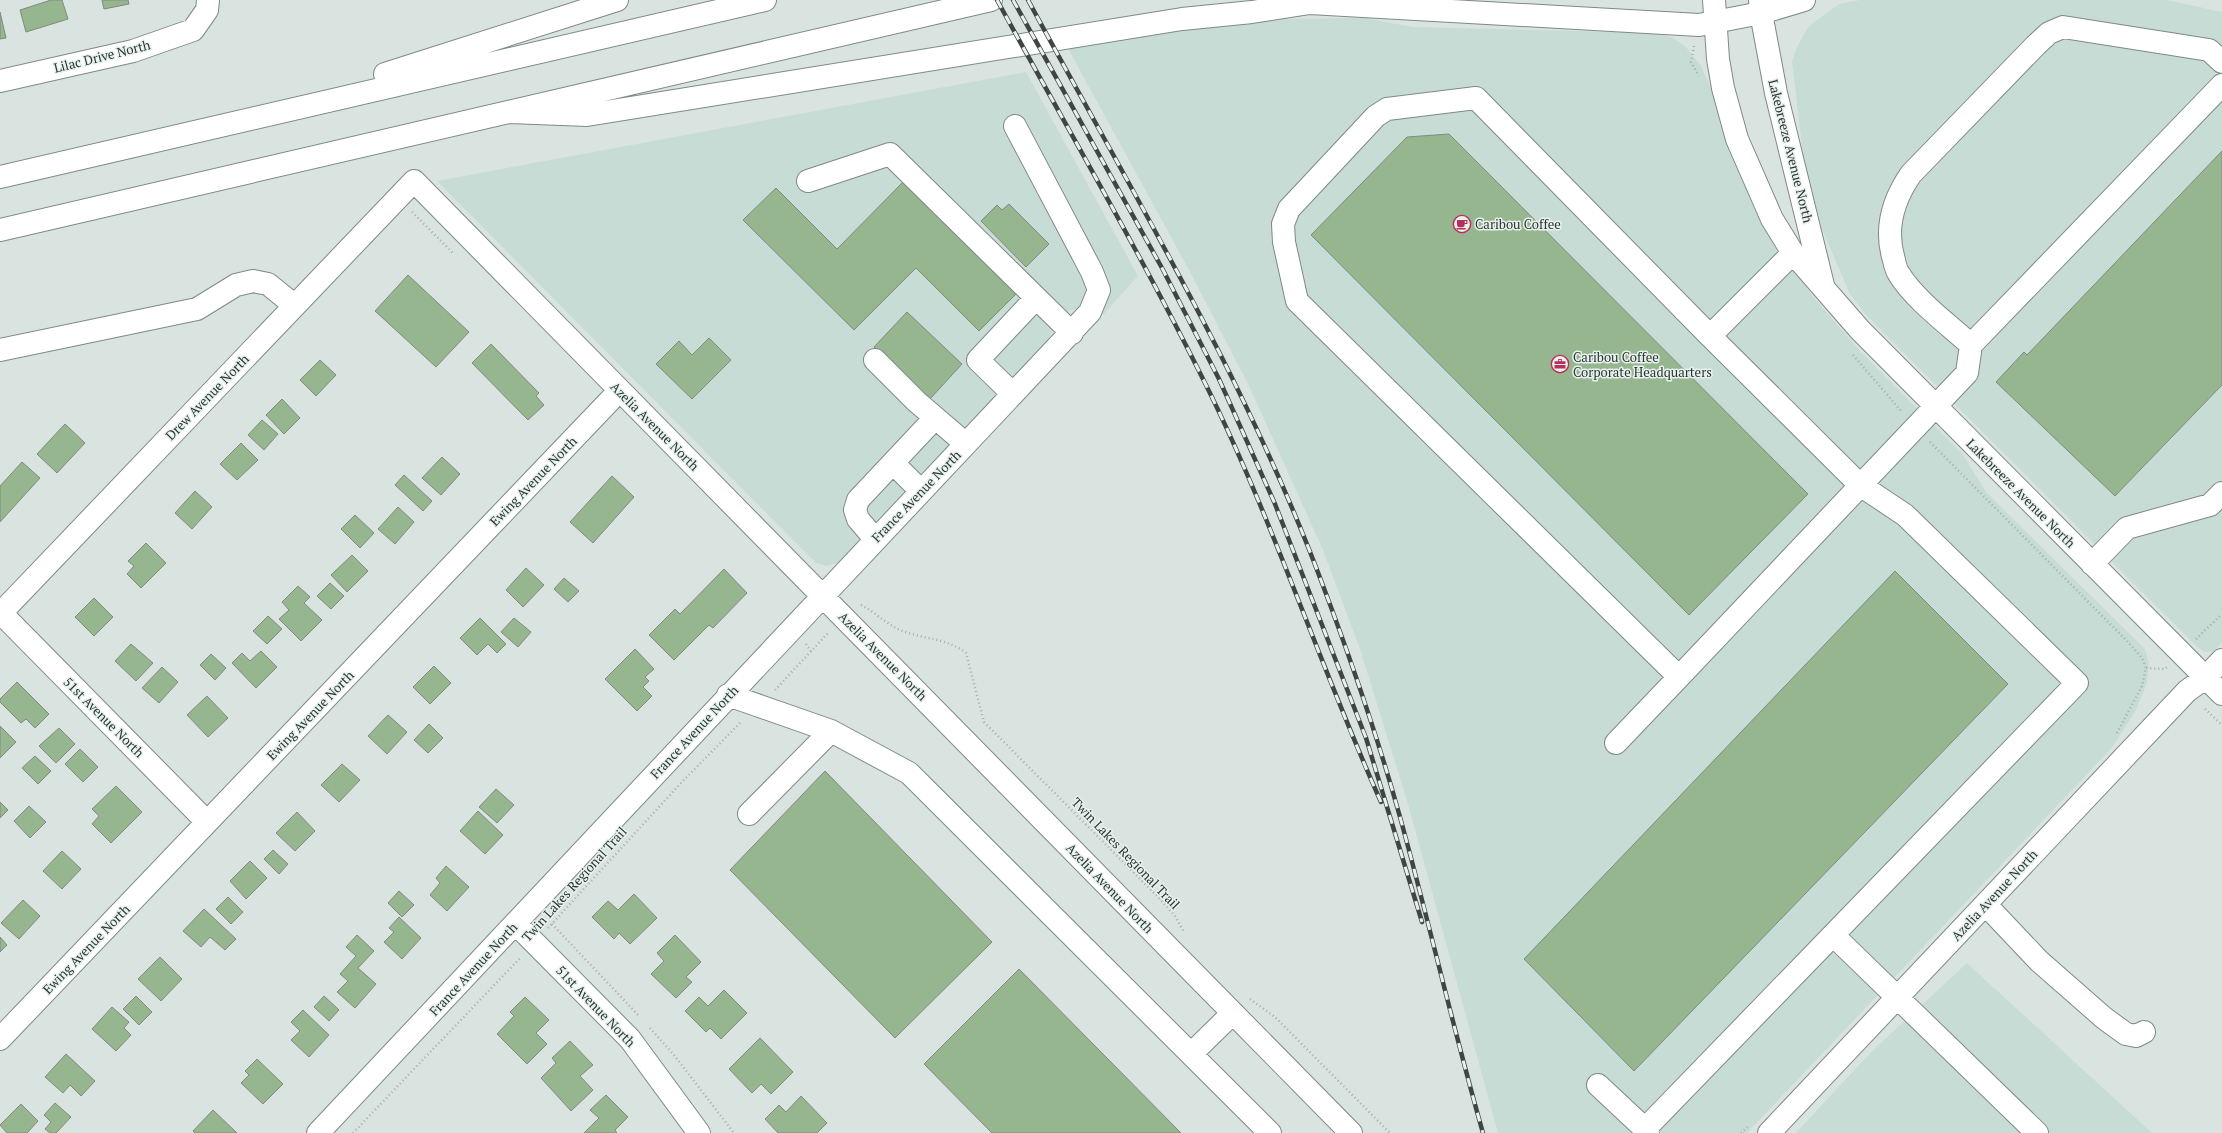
<svg xmlns="http://www.w3.org/2000/svg" width="2222" height="1133" viewBox="0 0 2222 1133" font-family="'PT Serif',serif">
	<style>
		.built { fill: #c7dcd5 }
		.building { fill: #95b68e; stroke: #838981 }
		.lines { fill: none; stroke-linecap: round; stroke-linejoin: round }
		.minor-casing { stroke: #7f8986; stroke-width: 24 }
		.highway-casing { stroke: #7f8986; stroke-width: 24 }
		.path { stroke: #a5aeab; stroke-width: 2.5; stroke-dasharray: 1 3; stroke-linecap: butt }
		.minor { stroke: #fff; stroke-width: 22 }
		.highway { stroke: #fff; stroke-width: 22 }
		.rail-casing { stroke: #404544; stroke-width: 4.5 }
		.rail { stroke: #e6f2ed; stroke-width: 3; stroke-dasharray: 9; stroke-linecap: butt }
		.labels { text-anchor: middle; stroke-width: 3; stroke-linejoin: round; paint-order: stroke }
		.street-label { font-size: 13px; fill: #2f3332; stroke: #e6f2ed }
		.poi-label { font-size: 13px; fill: #2f3332; stroke: #e6f2ed; text-anchor: start }
	</style>
	<rect width="100%" height="100%" fill="#d9e4e0"/>
	<!-- built -->
	<path class="built" d="M1860,0H2167L2222,12V642L2214,651L2204,652L2196,646L1867,316L1850,294L1822,229L1804,164L1792,61L1798,45L1809,26L1839,4Z
		M1365,18L1412,27L1658,33L1673,38L1685,46L1701,66L1716,100L1737,168L1775,246L1815,299L1860,351L1962,453L1986,492L2145,649L2149,663L2147,683L2135,712L2111,749L1747,1133H1498L1408,804L1360,649L1323,550L1249,386L1189,270L1065,43L1280,19Z
		M1026,72L1138,276L1101,317L1085,308L1070,310L1055,325L1047,342L839,562L827,566L816,563L437,181Z
		M1967,963L2152,1133H1796L1869,1054Z"/>
	<!-- building -->
	<path class="building" d="M51,0H62L68,19L26,32L20,10Z
		M102,0H128L129,4L104,9Z
		M0,12L6,38L0,39Z
		M1449,134L1808,494L1689,615L1311,235L1407,137Z
		M2222,151V385L2115,496L1996,382L2024,352L2027,355Z
		M905,180L1018,292L979,331L916,268L854,330L743,220L776,188L837,249Z
		M1009,204L1049,244L1026,267L981,221L997,205L1002,210Z
		M408,275L469,332L436,367L375,311Z
		M907,312L962,364L930,399L874,347Z
		M709,338L731,360L692,399L656,364L679,341L692,355Z
		M491,344L539,393L536,396L544,405L528,420L472,363Z
		M320,360L336,375L316,396L300,380Z
		M282,399L300,418L284,434L266,415Z
		M262,420L278,434L264,450L248,435Z
		M65,424L85,443L57,473L37,454Z
		M241,443L258,460L237,480L220,464Z
		M442,457L460,474L441,495L422,478Z
		M22,462L40,478L0,522V486Z
		M404,475L432,501L423,511L395,485Z
		M612,476L634,497L593,543L570,522Z
		M195,491L212,507L192,529L175,513Z
		M398,507L414,522L395,544L378,529Z
		M355,515L374,533L360,548L341,529Z
		M146,543L166,563L141,588L127,574L134,566L128,561Z
		M352,555L368,571L347,592L331,575Z
		M526,568L544,585L523,607L506,590Z
		M724,569L747,593L713,628L709,625L674,660L649,635L675,609L680,614Z
		M1895,571L2008,684L1634,1071L1524,959Z
		M564,578L579,591L568,602L554,589Z
		M330,583L344,596L331,609L317,596Z
		M298,586L310,597L304,603L322,620L301,641L279,619L289,610L282,602Z
		M94,598L113,617L94,636L75,617Z
		M268,616L282,629L267,644L253,631Z
		M480,618L506,644L497,653L488,644L477,655L460,638Z
		M514,618L531,632L518,647L501,632Z
		M131,644L153,663L136,681L115,661Z
		M635,649L654,669L645,677L649,681L643,687L652,696L637,711L605,679Z
		M261,651L277,667L256,688L232,663L242,653L250,661Z
		M211,654L226,668L215,680L200,665Z
		M434,666L451,683L430,704L413,687Z
		M162,667L178,682L159,703L142,688Z
		M17,682L49,714L35,728L26,719L21,723L0,702V699Z
		M207,696L228,718L208,737L187,715Z
		M388,715L407,732L387,754L368,736Z
		M429,724L443,738L428,753L414,740Z
		M0,726L16,742L0,758Z
		M59,728L75,744L56,763L39,746Z
		M80,749L98,767L83,782L65,764Z
		M35,756L51,771L38,784L22,768Z
		M342,764L360,780L339,802L321,785Z
		M825,771L992,942L895,1038L730,870Z
		M116,786L142,812L111,843L92,824L99,816L92,809Z
		M496,789L514,805L497,823L479,807Z
		M0,802L8,810L0,818Z
		M29,806L46,822L30,838L14,821Z
		M478,811L503,835L485,854L460,831Z
		M297,812L315,831L295,851L276,833Z
		M273,850L288,864L279,874L264,859Z
		M62,851L81,869L62,889L43,871Z
		M250,861L267,878L246,899L230,881Z
		M446,866L469,887L447,911L430,895L440,883L436,878Z
		M399,891L414,905L402,917L388,903Z
		M634,894L657,918L630,944L619,933L614,939L592,917L608,901L618,910Z
		M228,897L243,912L231,924L216,909Z
		M23,900L40,916L19,939L1,923Z
		M204,909L236,939L225,950L210,937L201,947L183,931Z
		M399,917L421,938L402,959L384,942L394,932L389,928Z
		M357,935L374,951L358,968L376,984L355,1008L337,992L348,981L340,974L356,956L346,947Z
		M675,935L701,962L686,977L692,982L676,998L651,974L664,961L657,953Z
		M0,937L7,945L0,952Z
		M160,957L182,979L161,1001L138,979Z
		M1019,969L1181,1133H992L924,1064Z
		M724,990L747,1013L721,1039L710,1028L706,1032L685,1011L699,997L708,1006Z
		M136,996L152,1012L139,1025L123,1009Z
		M324,996L339,1010L329,1021L314,1007Z
		M525,997L549,1020L536,1033L547,1044L527,1064L497,1034L514,1016L510,1012Z
		M112,1007L129,1022L124,1028L131,1035L116,1051L92,1029Z
		M303,1010L329,1035L309,1057L291,1040L300,1031L291,1022Z
		M760,1038L793,1072L771,1094L761,1084L752,1093L729,1069Z
		M570,1041L593,1065L580,1076L593,1090L571,1111L541,1078L556,1063L552,1058Z
		M66,1054L95,1081L81,1096L70,1085L63,1093L45,1077Z
		M257,1059L283,1084L263,1104L241,1083L249,1075L245,1071Z
		M606,1095L628,1117L615,1130L617,1133H584L599,1118L590,1110Z
		M801,1096L827,1123L817,1133H778L765,1119L779,1105L786,1112Z
		M55,1103L71,1117L56,1133H50L45,1129L51,1122L44,1115Z
		M21,1104L38,1121L27,1133H7L0,1125Z
		M213,1110L237,1133H195L193,1131Z"/>
	<g class="lines">
		<defs>
			<path id="minor" d="M1714,0L1718,59L1723,88L1737,139L1772,219L1793,253L1860,330L2222,694
				M1760,0L1761,13L1776,93L1823,285
				M0,81L133,51L193,30L207,10L208,0
				M808,181L890,154L1072,333
				M1793,253L1710,336L1476,98L1387,109L1376,116L1289,209L1283,224L1284,242L1297,301L1679,677L1967,373L1971,345L2222,85
				M1971,345C1949,325 1914,299 1899,274C1896,270 1895,265 1894,260C1884,228 1893,200 1911,174L2036,45L2049,33L2063,27L2209,50L2222,62
				M0,350L197,309L236,285L253,281L268,284L294,305
				M875,360L917,402L966,444
				M1013,394L978,360L1036,298
				M893,463L921,491
				M875,539L858,519L855,510L858,500L935,418
				M2092,564L2127,528L2210,505L2222,493
				M0,612L207,822
				M0,614L414,181L1351,1133
				M728,695L831,731L909,773L1270,1133
				M1616,743L1679,677
				M749,814L831,731
				M1986,905L2039,961L2104,1018L2126,1034L2136,1036L2144,1032
				M516,924L630,1039L699,1133
				M1833,935L2037,1133
				M0,1039L619,391
				M1191,1054L1233,1013
				M1598,1085L1645,1129
				M318,1133L1090,312L1099,290L1092,272L1015,126
				M1648,1133L1645,1129L2077,683L1905,515L1860,485L1710,336
				M1769,1133L2187,691L2205,678L2222,660"/>
			<path id="highway" d="M385,74L617,0
				M510,112L587,115L1182,19L1252,12L1310,3L1699,25L1761,13L1804,0
				M0,177L765,0
				M0,230L991,0"/>
		</defs>
		<!-- minor casing -->
		<use href="#minor" class="minor-casing"/>
		<!-- highway casing -->
		<use href="#highway" class="highway-casing"/>
		<!-- path -->
		<path class="path" d="M1694,46L1691,62L1699,76
			M412,212L454,254
			M1853,355L1902,412
			M1930,442L2126,640L2142,658L2146,668
			M861,605C875,612 885,623 900,630C922,639 947,638 966,653L984,722L1157,896L1175,916L1184,932
			M2196,639L2222,614
			M806,644L811,651
			M775,690L829,632
			M2205,709L2222,725
			M2117,733L2142,686L2146,668L2165,669L2167,667
			M552,924L640,1017
			M548,928L681,783L741,722
			M1250,999L1275,1017L1390,1133
			M650,1028L674,1055L734,1133
			M353,1133L521,957
			M1741,1133L1749,1126"/>
		<!-- minor -->
		<use href="#minor" class="minor"/>
		<!-- highway -->
		<use href="#highway" class="highway"/>
		<defs>
			<path id="rail" d="M997,0C1067,128 1141,254 1206,385C1273,520 1319,664 1381,802
				M1013,0L1162,268L1219,379L1275,504L1366,738L1422,922
				M1028,0C1131,191 1246,379 1322,583C1351,660 1378,738 1400,817C1429,922 1453,1028 1483,1133"/>
		</defs>
		<!-- rail casing -->
		<use href="#rail" class="rail-casing"/>
		<!-- rail -->
		<use href="#rail" class="rail"/>
	</g>
	<!-- icons -->
	<defs>
		<symbol id="cafe-ring" viewBox="-11 -11 22 22"><circle r="9.5" fill="#e6f2ed" stroke="#bb2c57" stroke-width="1.5"/><path d="M-5.5-4.5H6V0H3Q3 3.5 0 3.5H-2.5Q-5.5 3.5-5.5 0ZM3-3.2v2h1.7v-2ZM-6 4.5H4V6H-6Z" fill="#bb2c57"/></symbol>
		<symbol id="office-ring" viewBox="-11 -11 22 22"><circle r="9.5" fill="#e6f2ed" stroke="#bb2c57" stroke-width="1.5"/><path d="M-6-3h4V-5.5h4V-3h4V5H-6ZM-1-4.5V-3h2v-1.5ZM-6 0V1H6V0Z" fill="#bb2c57"/></symbol>
	</defs>
	<g fill-rule="evenodd">
		<use href="#cafe-ring" x="1452" y="214" width="20" height="20"/>
		<use href="#office-ring" x="1550" y="354" width="20" height="20"/>
	</g>
	<g class="labels">
		<!-- street labels -->
		<g class="street-label">
			<text transform="translate(102 56) rotate(-14)" y="5">Lilac Drive North</text>
			<text transform="translate(1791 151) rotate(76)" y="5">Lakebreeze Avenue North</text>
			<text transform="translate(207 397) rotate(-46)" y="5">Drew Avenue North</text>
			<text transform="translate(655 426) rotate(45)" y="5">Azelia Avenue North</text>
			<text transform="translate(533 481) rotate(-46)" y="5">Ewing Avenue North</text>
			<text transform="translate(2021 493) rotate(45)" y="5">Lakebreeze Avenue North</text>
			<text transform="translate(916 496) rotate(-46)" y="5">France Avenue North</text>
			<text transform="translate(883 656) rotate(45)" y="5">Azelia Avenue North</text>
			<text transform="translate(310 715) rotate(-46)" y="5">Ewing Avenue North</text>
			<text transform="translate(104 717) rotate(45)" y="5">51st Avenue North</text>
			<text transform="translate(694 732) rotate(-47)" y="5">France Avenue North</text>
			<text transform="translate(1126 853) rotate(46)" y="5">Twin Lakes Regional Trail</text>
			<text transform="translate(574 884) rotate(-48)" y="5">Twin Lakes Regional Trail</text>
			<text transform="translate(1110 888) rotate(46)" y="5">Azelia Avenue North</text>
			<text transform="translate(1994 895) rotate(-47)" y="5">Azelia Avenue North</text>
			<text transform="translate(86 949) rotate(-46)" y="5">Ewing Avenue North</text>
			<text transform="translate(473 969) rotate(-47)" y="5">France Avenue North</text>
			<text transform="translate(596 1006) rotate(46)" y="5">51st Avenue North</text>
		</g>
		<!-- poi labels -->
		<g class="poi-label">
			<text x="1475" y="229">Caribou Coffee</text>
			<text x="1573" y="362">Caribou Coffee<tspan x="1573" dy="15">Corporate Headquarters</tspan></text>
		</g>
	</g>
</svg>
